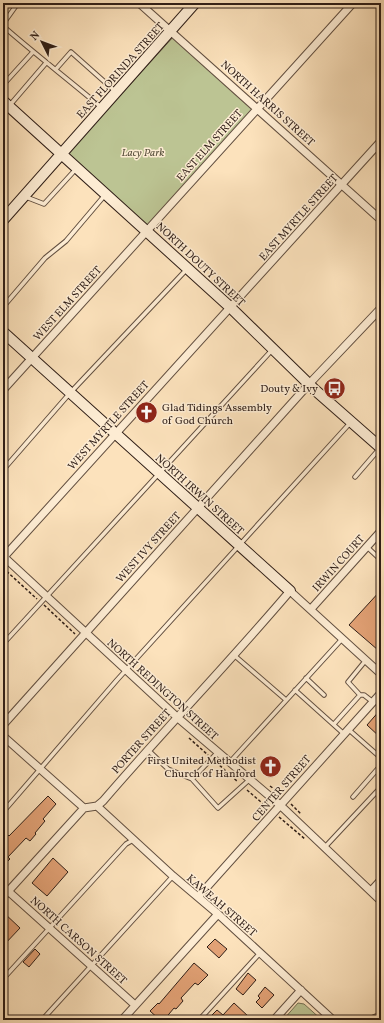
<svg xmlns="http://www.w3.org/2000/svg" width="384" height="1023" viewBox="0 0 384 1023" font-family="Vollkorn,serif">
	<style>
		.green { fill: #bcc493; stroke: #767155 }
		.building { fill: #e2a175; stroke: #2f1e17 }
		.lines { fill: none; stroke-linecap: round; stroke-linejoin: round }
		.lane-casing { stroke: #624f40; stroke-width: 5.5 }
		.street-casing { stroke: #624f40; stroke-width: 9 }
		.secondary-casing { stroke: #2f1e17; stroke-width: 12 }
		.path { stroke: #2f1e17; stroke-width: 1.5; stroke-dasharray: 3 2; stroke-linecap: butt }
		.lane { stroke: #fdecd3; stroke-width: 3.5 }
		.street { stroke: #fdecd3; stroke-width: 7 }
		.secondary { stroke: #fdecd3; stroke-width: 10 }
		.labels { text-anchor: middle; stroke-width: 3; stroke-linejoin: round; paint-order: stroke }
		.street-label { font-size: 11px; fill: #2f1e17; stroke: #fdecd3 }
		.park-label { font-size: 11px; font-style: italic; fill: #59503c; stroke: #fdecd3 }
		.poi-label { font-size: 11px; fill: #2f1e17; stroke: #fdecd3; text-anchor: end }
	</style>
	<rect width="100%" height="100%" fill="#fce2bc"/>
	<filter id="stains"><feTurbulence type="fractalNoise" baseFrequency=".005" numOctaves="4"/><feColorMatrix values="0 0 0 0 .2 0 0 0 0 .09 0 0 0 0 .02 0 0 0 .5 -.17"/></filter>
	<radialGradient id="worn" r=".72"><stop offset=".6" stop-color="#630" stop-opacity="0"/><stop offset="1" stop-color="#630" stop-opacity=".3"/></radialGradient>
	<!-- green -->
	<path class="green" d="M175,35L257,108L147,231L62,154L106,111Z
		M298,1003L304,1004L322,1020H283Z"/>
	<!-- building -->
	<path class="building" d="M381,590V647L378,650L349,625Z
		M381,709V738L367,725Z
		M48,796L56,804L43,819L45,821L35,833L36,834L30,841L26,838L8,857L10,859L3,866V830L9,836Z
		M53,858L68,872L47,896L32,883Z
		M3,912L20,928L3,946Z
		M215,939L227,949L219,958L207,947Z
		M35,949L40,954L29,967L23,962Z
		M194,963L208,975L198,985L195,983L181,998L183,1001L176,1009L174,1008L164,1020H160L150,1011L158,1003L159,1004Z
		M248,973L256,980L243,995L236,989Z
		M265,987L274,995L262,1008L256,1002L260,998L258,996Z
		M234,1003L249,1017L246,1020H213L210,1017L217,1010L223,1015Z"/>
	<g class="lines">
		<defs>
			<path id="lane" d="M3,24L18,3
				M3,26C35,54 69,80 102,108
				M56,69L71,52L116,92
				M3,85L33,52
				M10,105L46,63
				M26,197L44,204L76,169
				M3,307L45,258L66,241L105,195
				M3,470L70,393L187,269
				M355,477L380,448
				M367,547L381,560
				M3,644L272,350
				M235,656L286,700
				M306,678L324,695
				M295,690L344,734
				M360,695L348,682L366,660
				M334,724L360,695H364L373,702
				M348,729L381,758
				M148,750L168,769L192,779L218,752
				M230,762L343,638
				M192,779L218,808L249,780
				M353,797L381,765
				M3,812L117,680L351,422
				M325,847L381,787
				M3,979L126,844L133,840
				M42,1020L173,876
				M199,1020L260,953
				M367,1020L376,1016L381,1019"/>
			<path id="street" d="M139,3L381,220
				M3,390L353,3
				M3,556L178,718L280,805L381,901
				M3,558L381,141
				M311,609L381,531
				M3,725L309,384L381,308
				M3,736L84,808
				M97,806L173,876L218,914L333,1020
				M8,891L135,1005
				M371,891L381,880
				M3,897L84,808L97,806L103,801C164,730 229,663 290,591L381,674
				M198,897L381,693
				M122,1020L218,914
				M274,1020L301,990"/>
			<path id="secondary" d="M3,101L230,307L315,390L381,448
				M3,220L195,3
				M3,332L290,591"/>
		</defs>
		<!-- lane casing -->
		<use href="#lane" class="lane-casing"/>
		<!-- street casing -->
		<use href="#street" class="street-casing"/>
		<!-- secondary casing -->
		<use href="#secondary" class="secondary-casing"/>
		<!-- path -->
		<path class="path" d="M3,568L37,599
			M44,605L75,634
			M154,685L178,706
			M188,715L194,721
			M189,738L208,755
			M216,762L238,782
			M270,786L281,794
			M247,790L268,808
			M291,804L301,814
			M279,817L305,839"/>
		<!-- lane -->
		<use href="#lane" class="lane"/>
		<!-- street -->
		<use href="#street" class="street"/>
		<!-- secondary -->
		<use href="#secondary" class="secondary"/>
	</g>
	<!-- icons -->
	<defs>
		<symbol id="bus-disc" viewBox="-11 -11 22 22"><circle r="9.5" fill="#8f2418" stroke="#fdecd3"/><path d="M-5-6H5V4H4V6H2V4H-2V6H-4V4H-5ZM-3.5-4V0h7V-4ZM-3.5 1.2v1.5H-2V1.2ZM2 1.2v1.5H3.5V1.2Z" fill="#fff"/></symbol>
		<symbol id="church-disc" viewBox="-11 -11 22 22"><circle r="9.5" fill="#8f2418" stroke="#fdecd3"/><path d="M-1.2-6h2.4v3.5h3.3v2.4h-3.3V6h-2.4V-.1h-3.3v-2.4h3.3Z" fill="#fff"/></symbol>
	</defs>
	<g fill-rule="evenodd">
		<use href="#bus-disc" x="322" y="376" width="25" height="25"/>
		<use href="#church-disc" x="134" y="400" width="25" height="25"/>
		<use href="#church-disc" x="258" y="754" width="25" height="25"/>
	</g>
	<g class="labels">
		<!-- street labels -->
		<g class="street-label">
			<text transform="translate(120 70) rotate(-48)" y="4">EAST FLORINDA STREET</text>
			<text transform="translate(268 103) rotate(42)" y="4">NORTH HARRIS STREET</text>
			<text transform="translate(209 145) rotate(-48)" y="4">EAST ELM STREET</text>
			<text transform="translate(298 217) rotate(-48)" y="4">EAST MYRTLE STREET</text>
			<text transform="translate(201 264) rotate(43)" y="4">NORTH DOUTY STREET</text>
			<text transform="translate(67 303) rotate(-48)" y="4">WEST ELM STREET</text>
			<text transform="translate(108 425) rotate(-48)" y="4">WEST MYRTLE STREET</text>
			<text transform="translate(200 494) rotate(42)" y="4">NORTH IRWIN STREET</text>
			<text transform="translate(148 547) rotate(-48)" y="4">WEST IVY STREET</text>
			<text transform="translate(338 563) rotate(-48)" y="4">IRWIN COURT</text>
			<text transform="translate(163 689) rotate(42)" y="4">NORTH REDINGTON STREET</text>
			<text transform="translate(141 741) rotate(-48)" y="4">PORTER STREET</text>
			<text transform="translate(281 788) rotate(-49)" y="4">CENTER STREET</text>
			<text transform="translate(222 905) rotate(41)" y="4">KAWEAH STREET</text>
			<text transform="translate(79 940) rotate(42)" y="4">NORTH CARSON STREET</text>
		</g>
		<!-- park labels -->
		<g class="park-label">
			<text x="143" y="156">Lacy Park</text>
		</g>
		<!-- poi labels -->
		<g class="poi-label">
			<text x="318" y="392">Douty &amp; Ivy</text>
			<text x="162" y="411" text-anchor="start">Glad Tidings Assembly<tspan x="162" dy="13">of God Church</tspan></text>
			<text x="256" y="764">First United Methodist<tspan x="256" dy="13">Church of Hanford</tspan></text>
		</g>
	</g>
	<!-- margin -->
	<rect width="384" height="1023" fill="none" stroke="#fce2bc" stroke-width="16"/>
	<rect x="4" y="4" width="376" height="1015" fill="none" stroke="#2f1e17" stroke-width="2"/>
	<rect x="8" y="8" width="368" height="1007" fill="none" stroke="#2f1e17"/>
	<!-- north arrow -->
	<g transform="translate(42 42) rotate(312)" stroke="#fdecd3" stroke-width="3" paint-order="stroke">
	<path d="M0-3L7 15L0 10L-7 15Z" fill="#2f1e17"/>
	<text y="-6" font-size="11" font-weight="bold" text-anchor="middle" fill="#2f1e17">N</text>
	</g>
	<rect width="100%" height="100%" filter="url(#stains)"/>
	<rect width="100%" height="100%" fill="url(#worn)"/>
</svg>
